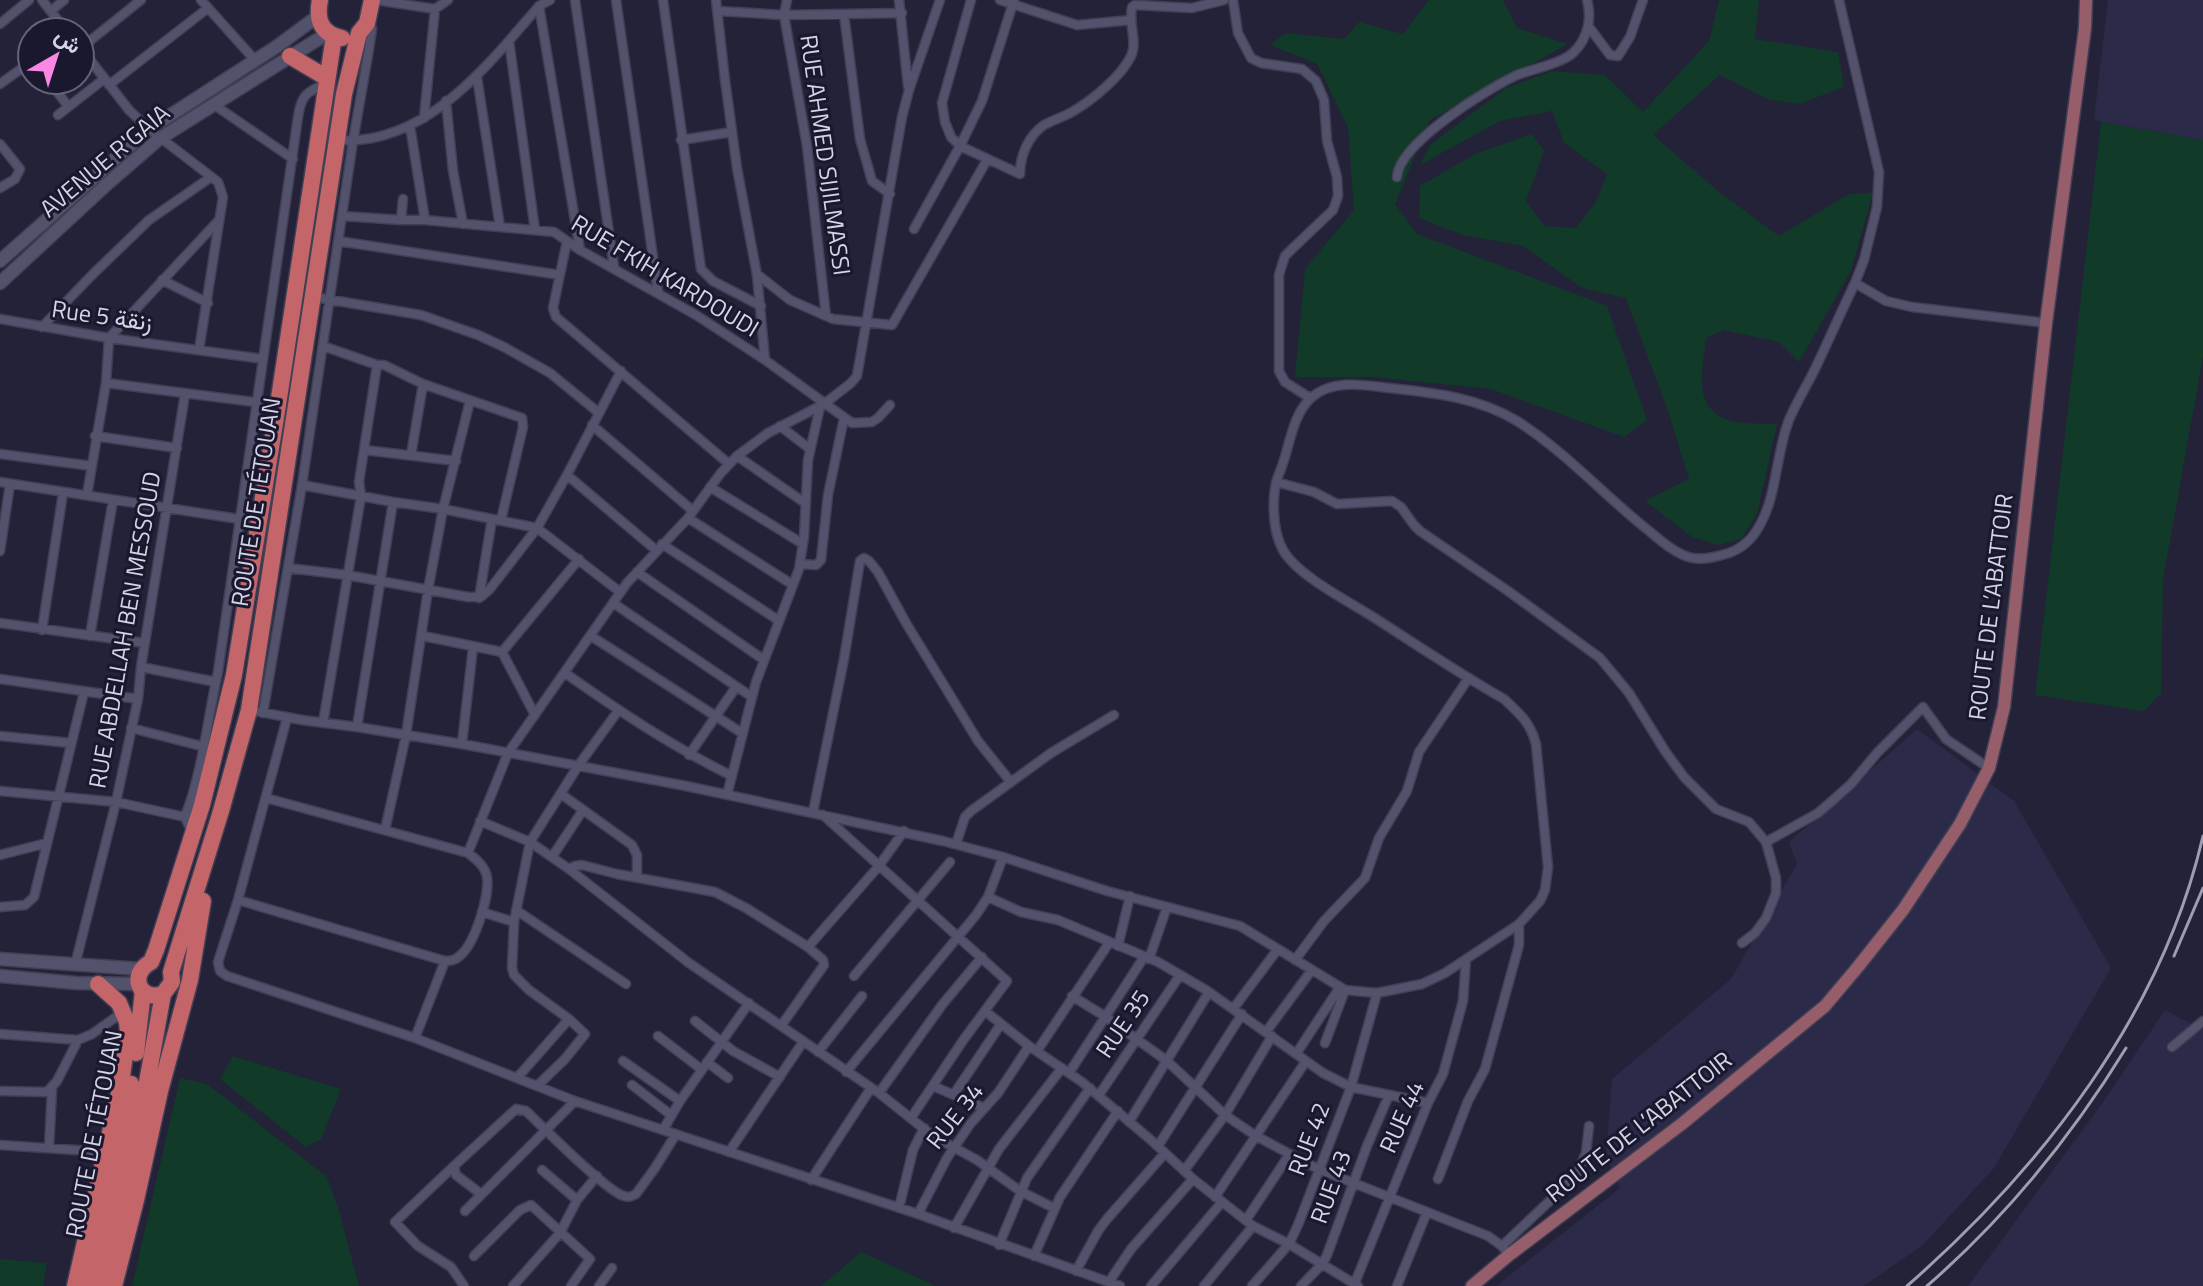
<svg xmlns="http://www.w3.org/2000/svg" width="2203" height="1286" viewBox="0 0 2203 1286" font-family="'Titillium Web',Vazirmatn,sans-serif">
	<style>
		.built { fill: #2b2a48 }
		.green { fill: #113a29 }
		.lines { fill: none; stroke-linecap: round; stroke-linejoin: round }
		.street-casing { stroke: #413f53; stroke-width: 11 }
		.secondary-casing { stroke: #413f53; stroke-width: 15 }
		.primary-casing { stroke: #413f53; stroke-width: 15 }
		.highway-casing { stroke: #413f53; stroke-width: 19 }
		.street { stroke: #52526d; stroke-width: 8 }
		.secondary { stroke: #52526d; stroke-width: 12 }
		.primary { stroke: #965d6b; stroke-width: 12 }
		.highway { stroke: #c4656a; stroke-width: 16 }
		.rail { stroke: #9f9eb0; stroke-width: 3 }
		.labels { text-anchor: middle; stroke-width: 6; stroke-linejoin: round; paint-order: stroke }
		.street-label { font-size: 24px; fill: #d4d4e4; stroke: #19182f }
	</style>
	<rect width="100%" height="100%" fill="#232239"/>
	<!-- built -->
	<path class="built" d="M2108,0H2203V140L2101,122L2094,119Z
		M1917,729L2014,801L2111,968L1994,1168L1923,1245L1864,1286H1496L1620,1188L1606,1156L1612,1079L1731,979L1797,864L1789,842Z
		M2165,1010L2203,1030V1286H1968L2103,1102Z"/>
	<!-- green -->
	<path class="green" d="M1429,0H1503L1517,28L1568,44L1430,120L1395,204L1417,234L1607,306L1647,420L1624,437L1491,389L1372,377H1295L1305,269L1354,210L1348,127L1317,64L1270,45L1286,33L1344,39L1359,22L1403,34Z
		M1719,0H1759L1755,39L1838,52L1844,87L1799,104L1768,99L1720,75L1653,135L1718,191L1779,236L1849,194L1873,193L1851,271L1799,362L1779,342L1724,330L1706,338C1703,367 1692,405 1725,419C1737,425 1763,423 1777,424L1757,514L1741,539L1719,545L1692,537L1645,501L1689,479L1668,411L1626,298L1582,288L1523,246L1463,235L1419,218L1420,186L1475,154L1532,134L1544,151L1526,201L1544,226L1576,228L1596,202L1607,174L1564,143L1552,111L1500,121L1420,165L1430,145L1506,88L1552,71L1605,75L1643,112L1709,41Z
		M2101,122L2203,140V356L2163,580L2161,693L2144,711L2035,695Z
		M233,1056L341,1089L321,1139L306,1147L220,1079Z
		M180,1078L207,1084L327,1177L339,1211L359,1286H132Z
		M861,1252L936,1286H821Z
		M0,1259L47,1263L43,1286H0Z"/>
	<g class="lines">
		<defs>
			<path id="street" d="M42,0L67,32
				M201,0L254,59
				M376,0L435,9L448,0
				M575,0L614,267
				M616,0L658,292
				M663,0L701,269L713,281L761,306
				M716,0L725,80L737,168L757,275L765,360
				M787,0L784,15L807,146L826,316
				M899,0L908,86
				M971,0L942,103L945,122L951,137L960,146L1020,174C1020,156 1028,136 1044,125C1053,120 1063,117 1072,112C1091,101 1122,76 1131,56C1138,42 1128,23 1132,7L1135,5L1192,8L1224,0
				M1000,0L1077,25L1131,20
				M1233,0L1238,33L1251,58L1261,63L1302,69L1316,81L1324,100L1327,141L1337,177L1338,196L1333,210L1292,249L1285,256L1282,265L1279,275V371L1285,382L1310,398
				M539,6L580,250
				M51,11L64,0
				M718,11L784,15L902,13
				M844,14L860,139L872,181L890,194
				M0,24L29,0
				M1589,27L1610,55L1618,56L1630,37L1643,0
				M509,41L535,230
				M80,47L129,110L149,129L218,182L223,197L199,350
				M81,48L141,0
				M477,77L500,227
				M48,80L68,106
				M0,84L32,61
				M109,85L208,8
				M446,101L453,171L463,224
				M213,104L293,159
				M58,115L104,79
				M424,118L435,9
				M410,126L425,220
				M337,140C425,147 487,66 539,6L550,0
				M681,140L732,132
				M0,144L20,169L15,179L0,188
				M1397,177C1399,143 1487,89 1517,75C1533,69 1563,63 1574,52C1588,38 1592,18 1587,0
				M342,216L401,220H425L554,232L580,250L696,315L765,360L852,423L872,422L878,418L890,405
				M401,220L403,199
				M914,229L960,146L982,101L1014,0
				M338,241L560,275
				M567,241L553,308L556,317L729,464
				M758,275L790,300L833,319L892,325L987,160
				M162,280L208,303
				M1855,283L1886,301L1912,307L2046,323
				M314,297L421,315L478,335L504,347L550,373L599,413
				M0,319L109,338L263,359
				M42,327L92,275L149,220L211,177
				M109,338L218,221
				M323,346L377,365H384L423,384L522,418L523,427L501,520
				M106,383L278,405
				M592,425L693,511
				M780,426L810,449
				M95,436L177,448
				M365,450L456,461
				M0,454L92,466
				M411,455L423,384
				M737,456L805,503
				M567,475L657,551
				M0,482L258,522
				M1276,482L1314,492L1337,504L1392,501L1401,507L1414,525L1420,531L1508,591L1600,658L1629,693L1665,751L1684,777L1716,809L1749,822L1766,842L1776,878V893L1766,918L1755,933L1742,943
				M302,485L393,502L443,509L537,528L620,592
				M710,487L803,544
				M87,495L106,383L109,338
				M688,518L793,585
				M662,544L778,620
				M0,551L10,484
				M800,564L816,565L821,560L828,495L844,418
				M288,568L347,575L468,597H481L490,589L537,528L567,475L621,371
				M637,572L764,660
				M479,598L492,519
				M613,603L752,697
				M0,623L145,643
				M42,630L63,493
				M90,636L113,500
				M423,636L502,652L579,559
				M591,636L742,733
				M502,652L535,715
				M141,667L216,682
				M565,673C619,711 673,747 732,776
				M0,679L138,699
				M250,710L302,720L357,727L462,744L686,786L943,841L1003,857L1107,891L1240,926L1345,990L1377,993L1422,984L1445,973L1519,924L1540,901L1545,890L1548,867L1536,744C1530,722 1520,714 1504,699C1458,673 1414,643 1370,615C1346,600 1297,575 1283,550C1272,531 1271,493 1279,474C1290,449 1291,415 1312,397C1333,379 1365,385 1389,388C1434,393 1477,397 1517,421C1563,450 1601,492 1643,526C1657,537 1671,551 1688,557C1701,561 1716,557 1729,553C1743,548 1753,538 1760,525C1777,495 1776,453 1789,420C1796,403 1806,387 1814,371C1828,342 1841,312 1855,283L1864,260L1877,207L1879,172L1839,0
				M263,713L302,485L353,141L369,49L372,29L370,23
				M287,718L238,900L218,962L220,971L227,976L415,1038L575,1101L918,1214L1120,1286
				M323,723L361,496L359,482L377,365
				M357,727L393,502
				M131,728L205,747
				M0,736L71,743
				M462,744L473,647
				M689,755L736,687
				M0,791L116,802L185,817
				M561,794L632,845L637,855V877
				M727,795L756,682L799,569L804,537L808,460L820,407
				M813,812L844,659L860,561L864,558L869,561L878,572L906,623L978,741L1010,781
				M823,815L1007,981L964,1039L911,1118
				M480,821L530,842L569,869L689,963L879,1093L933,1136L977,1160L1020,1191L1054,1208
				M385,830L406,735L428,590L443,509L470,401
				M192,833L185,817C203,770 207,721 218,672L298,117C301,96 306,92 325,84
				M1766,842L1818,813L1832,801L1851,784L1877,753L1923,707L1946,739L1989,768
				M956,844L965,817L971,811L1051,753L1114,715
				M468,853L508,753L627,583L688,518L720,474L737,456L768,433L824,404L851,383L857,376L902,117L909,90L940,0
				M0,855L47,843
				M552,857L583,810
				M569,869L575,866L582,865L617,874L715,892L746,908L808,947L823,960L824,965L781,1026
				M988,897L1021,912L1058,920L1158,962L1206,990L1323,1073L1351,1087L1428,1103
				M238,900L445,961C449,961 453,961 457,958C474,948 490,896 487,877C485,866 476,859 468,853L266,798
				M0,907L25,905L34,897L84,692
				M516,910L626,984
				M482,912L514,922
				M1118,946L1130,896
				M808,947L878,867L904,831
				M1149,959L1167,907
				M1295,960L1324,921L1365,878L1379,838L1407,791L1419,752L1468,679
				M75,965L116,802L138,699L141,667L185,394
				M854,976L950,862
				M1072,996L1106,1017L1167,1061L1225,1115L1256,1136L1318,1169L1488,1236L1502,1246L1509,1255
				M1233,1009L1278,949
				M985,1011L1029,1046L1082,1082L1151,1140L1193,1179L1253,1226L1289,1244L1358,1286
				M695,1021L733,1051L780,1077
				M1266,1032L1311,971
				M0,1034L78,1040L92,1034L123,1012
				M658,1036L701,1069
				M415,1038L445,961
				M1325,1043L1345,990
				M2172,1047L2203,1021
				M1037,1051L1109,943
				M818,1052L862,996
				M1296,1054L1340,987
				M623,1061L680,1101
				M707,1062L728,1078
				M846,1072L976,915L988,897L1003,857
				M1069,1073L1144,957
				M517,1078L569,1019
				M632,1085L671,1115
				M537,1086L565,1059L585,1034L569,1019L529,990L514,975L512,968L514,922L530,842L578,766L618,711
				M933,1086L984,1108
				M0,1091L47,1092L57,1081L78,1040
				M879,1093L942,1005L982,957
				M954,1094L1001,1024
				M1099,1095L1180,975
				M1129,1122L1209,992
				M663,1130L680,1101L749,1003
				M0,1145L106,1152
				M1158,1146L1242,1014
				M49,1148L52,1089
				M729,1152L803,1042
				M454,1166L395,1222L418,1246L451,1267L464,1286
				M542,1170L577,1200
				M1184,1171L1225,1115L1272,1036
				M1438,1179L1468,1101L1485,1069L1519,945V924
				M811,1180L871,1088
				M481,1194L456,1175L454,1166L516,1109L526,1111C543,1127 607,1192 624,1196C630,1198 631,1196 636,1194L655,1168L676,1134
				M1215,1197L1306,1061
				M899,1208L913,1150L924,1128
				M465,1211L575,1101
				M918,1214L947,1158L971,1123L998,1093L1029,1046
				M1246,1220L1289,1155
				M954,1228L999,1149L1062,1068
				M999,1245L1027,1178L1090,1088
				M1502,1246L1576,1176L1586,1153L1589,1126
				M474,1256L520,1210L531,1205L590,1259L571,1286
				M1034,1256L1060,1197L1118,1111
				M1076,1271L1098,1231L1107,1219L1165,1153
				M1109,1282L1131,1249L1193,1179
				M1354,1285L1428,1103L1443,1074L1463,1001L1466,959
				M513,1286L560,1233L577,1200L597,1176
				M599,1286L612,1268
				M1151,1286L1222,1202
				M1204,1286L1253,1226
				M1252,1286L1289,1244L1298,1225L1351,1087L1377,993
				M1301,1286L1323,1263L1327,1255L1367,1146L1389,1095
				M1397,1286L1427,1212"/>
			<path id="secondary" d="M0,261L149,129L276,47L318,16
				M0,283L107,184L159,139L328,33
				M0,959L141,969
				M0,976L76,983L139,984"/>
			<path id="primary" d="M1472,1286L1509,1255L1683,1123L1825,1006L1857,968L1903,910L1960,824L1989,768L2004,707L2046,323L2085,28L2086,0"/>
			<path id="highway" d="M320,0C316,20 321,34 342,38
				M290,56L327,78
				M163,994C139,1002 128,974 151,962L156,950L202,805L234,675L278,405L334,36
				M136,1053L143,991
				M75,1286L121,1084L128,1032L127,1022L119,1003L98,984
				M88,1286L111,1197L131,1084
				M102,1286L140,1121L163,994L172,982L171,972L221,811L249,710L344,94L359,33L367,23L372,0
				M114,1286L136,1200L160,1091L190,980L203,901"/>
		</defs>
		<!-- street casing -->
		<use href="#street" class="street-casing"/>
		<!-- secondary casing -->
		<use href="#secondary" class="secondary-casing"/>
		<!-- primary casing -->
		<use href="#primary" class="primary-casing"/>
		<!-- highway casing -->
		<use href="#highway" class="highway-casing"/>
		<!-- street -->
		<use href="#street" class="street"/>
		<!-- secondary -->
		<use href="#secondary" class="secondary"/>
		<!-- primary -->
		<use href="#primary" class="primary"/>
		<!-- highway -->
		<use href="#highway" class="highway"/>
		<!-- rail -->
		<path class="rail" d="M2174,956L2203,888
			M1907,1286C2042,1168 2162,1014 2203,836
			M1927,1286C2005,1218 2072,1136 2126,1048"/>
	</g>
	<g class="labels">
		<!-- street labels -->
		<g class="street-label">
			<text transform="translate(825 155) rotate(82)" y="8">RUE AHMED SIJILMASSI</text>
			<text transform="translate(105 161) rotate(-40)" y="8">AVENUE R'GAIA</text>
			<text transform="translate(665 276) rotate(31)" y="8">RUE FKIH KARDOUDI</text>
			<text transform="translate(102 316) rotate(8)" y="8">Rue 5 زنقة</text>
			<text transform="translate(256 502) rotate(-81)" y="8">ROUTE DE TÉTOUAN</text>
			<text transform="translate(1991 607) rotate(-83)" y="8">ROUTE DE L’ABATTOIR</text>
			<text transform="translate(125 630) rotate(-80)" y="8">RUE ABDELLAH BEN MESSOUD</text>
			<text transform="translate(1123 1024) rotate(-56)" y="8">RUE 35</text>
			<text transform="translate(955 1116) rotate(-52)" y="8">RUE 34</text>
			<text transform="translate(1402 1117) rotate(-66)" y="8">RUE 44</text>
			<text transform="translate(1639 1127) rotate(-38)" y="8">ROUTE DE L’ABATTOIR</text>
			<text transform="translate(94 1134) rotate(-79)" y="8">ROUTE DE TÉTOUAN</text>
			<text transform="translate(1309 1139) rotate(-69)" y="8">RUE 42</text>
			<text transform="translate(1331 1187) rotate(-70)" y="8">RUE 43</text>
		</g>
	</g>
	<!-- north arrow -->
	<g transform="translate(56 56) rotate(39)"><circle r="38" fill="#19182f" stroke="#646377" stroke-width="2"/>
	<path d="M0-6L14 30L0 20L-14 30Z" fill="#fb87e5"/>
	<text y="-12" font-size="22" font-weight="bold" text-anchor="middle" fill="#d4d4e4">ش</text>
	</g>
</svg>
